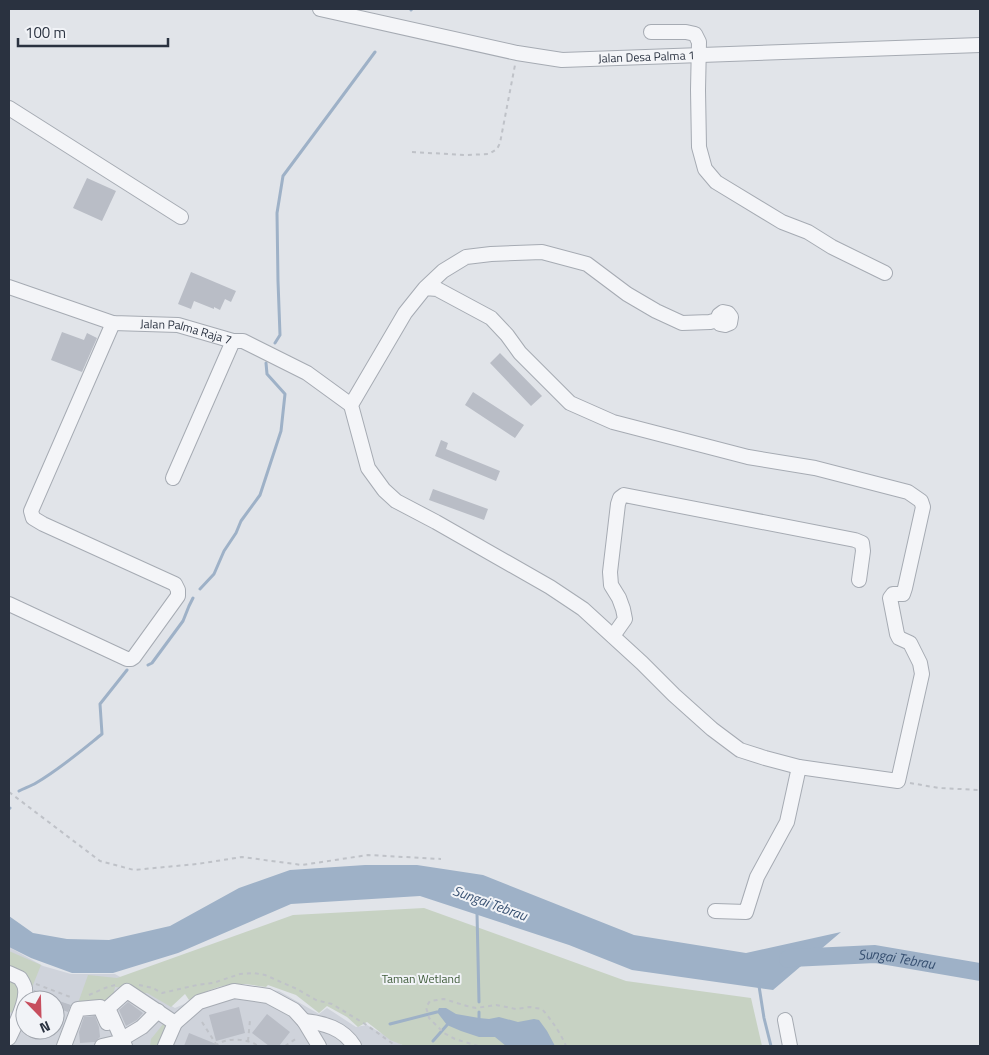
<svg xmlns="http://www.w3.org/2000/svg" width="989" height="1055" viewBox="0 0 989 1055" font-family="'Titillium Web',sans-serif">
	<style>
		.built { fill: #cfd3db; fill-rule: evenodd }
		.green { fill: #c7d2c3 }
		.water { fill: #9eb1c7 }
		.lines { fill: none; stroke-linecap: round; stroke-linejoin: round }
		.stream { stroke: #9eb1c7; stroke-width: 3 }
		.river { stroke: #9eb1c7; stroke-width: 18 }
		.building { fill: #b9bdc6 }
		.minor-casing { stroke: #a6abb3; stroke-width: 16 }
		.path { stroke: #bfc2c8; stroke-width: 2; stroke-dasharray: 4 4; stroke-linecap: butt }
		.minor { stroke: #f4f5f8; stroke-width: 14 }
		.labels { text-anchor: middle; stroke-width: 4; stroke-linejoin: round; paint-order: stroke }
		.street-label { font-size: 12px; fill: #2a3240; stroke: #f1f3f7 }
		.park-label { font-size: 12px; fill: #3e5b39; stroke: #f1f3f7 }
		.water-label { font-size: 14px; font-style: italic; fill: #375071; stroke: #f1f3f7 }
	</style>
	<rect width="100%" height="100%" fill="#e1e4e9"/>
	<!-- built -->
	<path class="built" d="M9,947L43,966L71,974H115L175,1008L207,994L260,988L279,991L319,1014L327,1008L356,1027L367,1025L404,1046H9ZM25,1000H55V1030H25Z"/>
	<!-- green -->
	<path class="green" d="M424,908L626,981L751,998L762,1046H405L390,1040L367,1022L358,1027L347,1017L327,1006L319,1013L296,995L268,985L266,987C258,986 250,984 242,984C224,983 205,991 189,1000L185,994L171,1007L147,993L142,994L133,989L115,987L113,996L104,1005L78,1003L88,975L117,978L293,915Z
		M9,951L41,965L31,990L9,969Z
		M9,978L16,981L20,993L14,1013L9,1012Z
		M164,1023L166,1024L157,1046H150L151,1039Z"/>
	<!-- water -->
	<path class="water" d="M365,865H417L483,875L634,935L746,953L841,932L773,990L632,970L569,945L420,896L291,904L178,953L113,973H72L31,958L9,947V916L33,933L67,939L109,940L170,926L239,888L290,870Z
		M439,1008H446L456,1014L479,1018L489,1019L499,1017L518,1022L534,1019L539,1020L547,1031L555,1046H506L495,1037H479L461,1031L447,1025L437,1012Z"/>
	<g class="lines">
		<!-- stream -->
		<path class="stream" d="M411,10L412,9
			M275,343L280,335L278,281L277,213L283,176L335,106L375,52
			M200,589L214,574L224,551L236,533L241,521L260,495L281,431L285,394L267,374L266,363
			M148,665L152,663L183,621L189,606L193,598
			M19,791C25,788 31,786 36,783C60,769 81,751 102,734L100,704L127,670
			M9,809L10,808
			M477,913L479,1002
			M759,986L764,1018L771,1046
			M479,1012V1018
			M390,1024L437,1012
			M433,1041L447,1025"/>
		<!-- river -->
		<path class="river" id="s1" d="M788,959L791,958L875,954L980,972"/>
	</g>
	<!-- building -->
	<path class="building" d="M87,178L116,191L102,221L73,208Z
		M191,272L236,291L231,302L225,299L220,310L214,307V309L194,301L191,309L178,304Z
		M62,332L84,340L87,333L97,338L82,372L51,360Z
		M500,353L542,396L531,406L490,363Z
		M473,392L524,425L515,438L465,405Z
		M441,440L448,443L446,449L500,471L496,481L435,456Z
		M433,489L488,509L484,520L429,500Z
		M34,990L58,999L56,1000L71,1005L68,1012L55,1007V1000H38L33,998Z
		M128,1002L143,1013L137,1020L126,1026L119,1010Z
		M239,1007L245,1033L216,1041L209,1015Z
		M267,1014L290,1032L279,1046H269L252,1033Z
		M95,1016L99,1027L100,1037L95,1042L80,1043L79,1032L84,1017Z
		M189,1033L221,1046H184Z"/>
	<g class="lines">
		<defs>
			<g id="minor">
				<path id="s2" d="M320,9L517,53L562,60L980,45"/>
				<path d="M651,32H686L695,34L699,42L698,90L699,147L705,169L716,182L782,222L808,232L832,247L885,273"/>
				<path d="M9,108L181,217"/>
				<path id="s3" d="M9,287L113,323L178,325L233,341H243L307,373L351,405"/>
				<path d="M425,288L405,313L351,405L368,468L384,490L396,501L436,522L550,587L583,609L642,663L674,695L712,729L740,750L765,758L799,767L898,781L922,674L920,663L910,643L899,638L897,634L890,598L893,594H903L905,588L923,507L921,501L908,492L815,468L748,457L613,422L570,403L520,353L507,335L491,318L437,289L425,288L443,271L466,257L491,254L542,252L587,264L627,294L656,311L682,323L710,322L717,320L719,315L723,312L728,313L731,317L730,323L725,325L720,324L717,320"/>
				<path d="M173,478L233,341"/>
				<path d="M9,604L127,659H131L134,657L178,596V590L175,584L43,524L33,518L31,511L113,323"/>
				<path d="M613,636L625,619L623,609L619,598L611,585L610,572L618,504L620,498L624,495L855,540L862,543L863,551L859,580"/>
				<path d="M715,911L746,912L757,877L787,822L799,767"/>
				<path d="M9,973L20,978C22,981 25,986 25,989C27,1001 14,1028 9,1038"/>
				<path d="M785,1020L790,1046"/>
				<path d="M304,1021C324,1023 343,1028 354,1046"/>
				<path d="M122,1039L142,1027L158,1011"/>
				<path d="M64,1046L78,1009L100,1007L107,1023"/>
				<path d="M102,1046L115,1043"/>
				<path d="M125,1046L108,1008L127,991L175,1023"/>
				<path d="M165,1046L175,1023L199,1002L234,991L268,996L294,1010L304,1021L319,1046"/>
			</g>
		</defs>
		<!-- minor casing -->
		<use href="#minor" class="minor-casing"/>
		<!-- path -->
		<path class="path" d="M412,152L465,155L489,154L497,149L500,143L515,65
			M910,783L939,788L980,790
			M9,792L100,861L134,870L197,864L242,857L302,865L368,855L441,859
			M36,984L73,998
			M139,985L153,988L162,993L197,985L213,983L240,974L254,973L265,975L297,989L316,1000L332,1004L365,1024L396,1046
			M89,995L105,988L115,985
			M202,1022L216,1044
			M248,1041L250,1020
			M215,1046C226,1037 247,1038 258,1046
			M285,1046L297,1038
			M478,1046L455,1039L444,1033L429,1018L426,1007L430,1001L444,999L467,1006L476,1008L496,1005L516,1009L530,1007L542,1009C552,1021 560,1032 566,1046"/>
		<!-- minor -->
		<use href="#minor" class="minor"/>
	</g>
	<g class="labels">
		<!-- street labels -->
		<g class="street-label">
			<text dy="4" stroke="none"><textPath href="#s2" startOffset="332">Jalan Desa Palma 1</textPath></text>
			<text dy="4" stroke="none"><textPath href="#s3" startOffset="184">Jalan Palma Raja 7</textPath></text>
		</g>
		<!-- park labels -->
		<g class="park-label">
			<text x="421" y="983">Taman Wetland</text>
		</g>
		<!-- water labels -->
		<g class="water-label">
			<text transform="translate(490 903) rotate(20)" y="5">Sungai Tebrau</text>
			<text dy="5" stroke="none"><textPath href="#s1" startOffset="109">Sungai Tebrau</textPath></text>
		</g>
	</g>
	<!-- border -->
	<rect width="989" height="1055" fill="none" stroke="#2a3240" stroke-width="20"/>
	<!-- north arrow -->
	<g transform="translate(40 1015) rotate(157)"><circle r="24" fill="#f1f3f7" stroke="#a1a6ae"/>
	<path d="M0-4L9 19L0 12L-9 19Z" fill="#c74e5e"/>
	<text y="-8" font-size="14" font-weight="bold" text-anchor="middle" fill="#2a3240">N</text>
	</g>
	<!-- scale -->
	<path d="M18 38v8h150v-8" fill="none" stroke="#2a3240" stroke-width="2.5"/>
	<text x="25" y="38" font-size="15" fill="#2a3240" stroke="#f1f3f7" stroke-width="4" paint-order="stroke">100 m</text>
</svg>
